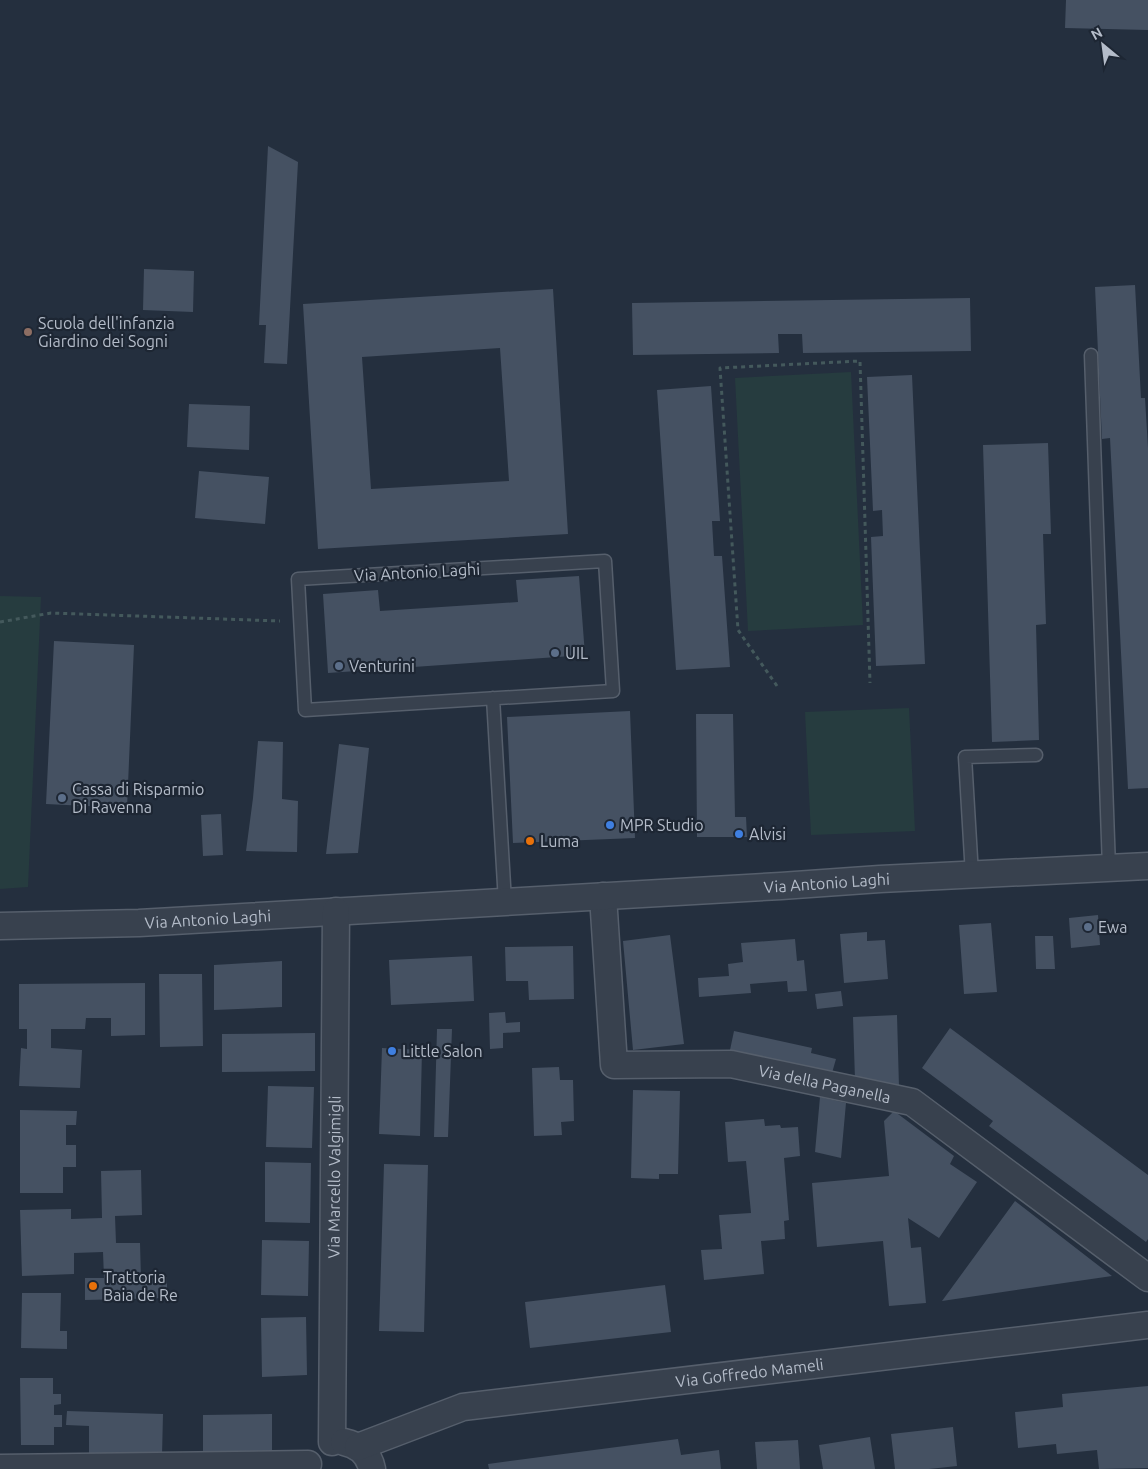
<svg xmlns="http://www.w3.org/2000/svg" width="1148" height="1469" viewBox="0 0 1148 1469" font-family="Ubuntu,sans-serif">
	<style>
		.green { fill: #263c3f }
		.building { fill: #455162; fill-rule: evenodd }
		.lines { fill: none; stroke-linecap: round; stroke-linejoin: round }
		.lane-casing { stroke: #565f6c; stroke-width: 15 }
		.street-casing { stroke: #565f6c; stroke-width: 29 }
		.path { stroke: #44595c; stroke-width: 3; stroke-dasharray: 4 4; stroke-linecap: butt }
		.lane { stroke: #38414e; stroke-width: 12 }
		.street { stroke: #38414e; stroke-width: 26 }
		.education-dot { fill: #8d6e63; stroke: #1d2633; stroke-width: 2 }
		.service-dot { fill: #5c6f8a; stroke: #1d2633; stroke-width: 2 }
		.shop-dot { fill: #3f7fe0; stroke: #1d2633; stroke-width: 2 }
		.food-dot { fill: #e8710a; stroke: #1d2633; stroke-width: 2 }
		.labels { text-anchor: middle; stroke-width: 4.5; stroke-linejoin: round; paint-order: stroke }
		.poi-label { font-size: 16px; fill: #b4bcc9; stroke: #1d2633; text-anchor: start }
		.street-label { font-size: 16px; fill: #b4bcc9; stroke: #1d2633 }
	</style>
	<rect width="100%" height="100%" fill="#242f3e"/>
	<!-- green -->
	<path class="green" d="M851,372L863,625L748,631L735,378Z
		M0,596L41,597L28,887L0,889Z
		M909,708L915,831L811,835L805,712Z"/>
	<!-- building -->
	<path class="building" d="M1066,0H1148V30L1065,28Z
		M268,146L298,162L287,364L264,363L266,325H259Z
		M144,269L194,271L193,312L143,310Z
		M1135,285L1141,398H1145L1148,448V788L1128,789L1110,438L1102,439L1095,287Z
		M553,289L568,534L318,549L303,304ZM500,348L509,481L371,489L362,357Z
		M970,298L971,351L803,353L802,334H778L779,353L633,355L632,303Z
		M912,375L925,664L876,666L871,537L883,536L882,510L873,511L867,377Z
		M711,386L720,521H712L714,556H722L730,667L676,670L657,390Z
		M189,404L250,406L249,450L187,447Z
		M1048,443L1051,534H1043L1046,624L1036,625L1039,740L992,742L983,445Z
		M199,471L269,477L265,524L195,518Z
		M579,576L585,655L328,673L323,594L378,590L380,611L518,602L516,580Z
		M54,641L134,645L127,808L46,804Z
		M630,711L635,838L513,843L507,717Z
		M696,714H733L735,817H746L747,837H697Z
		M258,741L283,742L282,799L298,801L297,852L246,851L253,798Z
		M339,744L369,748L358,853L326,854Z
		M221,814L223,855L203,856L201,815Z
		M1098,915L1100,945L1071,948L1069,918Z
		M991,923L997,992L964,994L959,925Z
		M867,932V941L885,940L888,979L844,983L840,934Z
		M670,935L684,1044L633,1050L623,941Z
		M1035,936H1053L1055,969H1036Z
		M795,939L797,961L804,960L807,991L788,992L787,981L750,984L751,993L699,997L698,978L729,976L728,964L743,962L741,943Z
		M573,946L574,999L529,1000L528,981H506L505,947Z
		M472,956L474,1001L391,1005L389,960Z
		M282,961V1007L214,1010V965Z
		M159,974H202L203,1046L160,1047Z
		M145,983V1035L111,1036V1018H86L85,1029H51V1048L82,1050L80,1088L19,1086L21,1048L27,1049V1029H19V984Z
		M841,991L843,1006L817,1009L815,994Z
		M505,1012L506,1023L520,1022V1032L503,1033V1048L490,1049L489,1013Z
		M897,1015L899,1087L855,1080L853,1017Z
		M950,1028L1148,1175V1239L1146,1242L989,1126L993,1121L922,1068Z
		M437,1029H452L448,1137H434Z
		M734,1031L812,1048L811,1053L836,1059L832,1073L730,1050Z
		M315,1033V1071L222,1072V1034Z
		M382,1048L422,1050L420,1136L379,1134Z
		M559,1067L560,1080H573L574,1121L561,1122L562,1135L534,1136L532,1068Z
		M268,1086L314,1087L312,1148L266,1147Z
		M633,1090L680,1091L678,1174H659V1179L631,1178Z
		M820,1097L846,1103L841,1158L815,1152Z
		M20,1110L77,1111L76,1125H66V1145H76V1167H63V1193H20Z
		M894,1111L954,1156L950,1164L977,1182L939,1238L908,1218L911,1248L921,1247L926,1303L889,1306L883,1241L817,1247L812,1183L889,1176L884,1121Z
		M764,1119L765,1126L780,1125L781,1128L798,1127L800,1156L784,1158L789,1220L784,1221L785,1239L761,1241L764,1274L704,1280L701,1250L722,1249L719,1215L751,1213L746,1161L728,1162L725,1122Z
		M265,1162L311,1163L310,1223L265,1222Z
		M384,1164L428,1165L424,1332L379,1331Z
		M141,1170L142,1215L115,1216L116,1243H140L141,1278L167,1277V1298L85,1300V1278H104L103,1252L74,1253V1274L22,1276L20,1210L71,1209V1219L102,1218L101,1171Z
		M1015,1201L1112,1276L942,1301Z
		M262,1240L309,1241L308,1296L261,1295Z
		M665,1285L671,1332L530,1348L525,1302Z
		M22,1293H61L60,1331H67V1349L21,1348Z
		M306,1317L307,1375L262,1377L261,1318Z
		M20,1378H53V1394H61V1404L54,1405V1415H62V1427H54V1445H21Z
		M1148,1386V1468L1099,1469L1097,1450L1057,1454L1056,1444L1018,1448L1015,1412L1063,1407L1062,1394Z
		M67,1411L163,1414L162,1456L89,1454V1426L66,1425Z
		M272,1414V1456H203V1415Z
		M953,1427L957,1466L929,1469H895L891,1434Z
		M870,1437L875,1469H823L819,1445Z
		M678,1439L681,1455L719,1450L721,1469H489L488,1464Z
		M798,1440L800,1469H757L755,1442Z"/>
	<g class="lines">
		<defs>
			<path id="lane" d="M1091,355L1109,868
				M605,561L613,691L305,710L298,579Z
				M493,698L505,902
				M972,875L965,757L1036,755"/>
			<g id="street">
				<path id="s1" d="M603,896L614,1065L731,1064L912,1102L1148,1278"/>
				<path id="s2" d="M0,926L139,923L781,886L880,879L1148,866"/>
				<path id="s3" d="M332,1442L336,911"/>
				<path d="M344,1442C359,1445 369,1454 372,1469"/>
				<path id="s4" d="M358,1447L463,1407L1148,1325"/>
				<path d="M0,1468L308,1464"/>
			</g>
		</defs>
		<!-- lane casing -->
		<use href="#lane" class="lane-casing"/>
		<!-- street casing -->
		<use href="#street" class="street-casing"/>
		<!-- path -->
		<path class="path" d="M0,622L51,613L280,621
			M777,686L738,630L720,368L860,361L870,683"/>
		<!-- lane -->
		<use href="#lane" class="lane"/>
		<!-- street -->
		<use href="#street" class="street"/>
	</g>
	<!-- markers -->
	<circle class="education-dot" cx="28" cy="332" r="5"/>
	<g class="service-dot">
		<circle cx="555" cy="653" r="5"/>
		<circle cx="339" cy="666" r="5"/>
		<circle cx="62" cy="798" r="5"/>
		<circle cx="1088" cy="927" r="5"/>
	</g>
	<g class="shop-dot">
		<circle cx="610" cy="825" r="5"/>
		<circle cx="739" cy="834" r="5"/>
		<circle cx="392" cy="1051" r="5"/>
	</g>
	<g class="food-dot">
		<circle cx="530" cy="841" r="5"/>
		<circle cx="93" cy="1286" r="5"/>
	</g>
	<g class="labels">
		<!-- poi labels -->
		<g class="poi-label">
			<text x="38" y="329">Scuola dell'infanzia<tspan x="38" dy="18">Giardino dei Sogni</tspan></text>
			<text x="565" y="659">UIL</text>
			<text x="349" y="672">Venturini</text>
			<text x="72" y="795">Cassa di Risparmio<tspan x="72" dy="18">Di Ravenna</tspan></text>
			<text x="620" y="831">MPR Studio</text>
			<text x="749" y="840">Alvisi</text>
			<text x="540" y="847">Luma</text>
			<text x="1098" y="933">Ewa</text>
			<text x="402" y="1057">Little Salon</text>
			<text x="103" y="1283">Trattoria<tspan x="103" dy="18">Baia de Re</tspan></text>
		</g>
		<!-- street labels -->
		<g class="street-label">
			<text transform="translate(417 572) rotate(-3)" y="6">Via Antonio Laghi</text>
			<text dy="6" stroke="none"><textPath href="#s2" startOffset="828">Via Antonio Laghi</textPath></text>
			<text dy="6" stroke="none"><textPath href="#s2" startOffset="208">Via Antonio Laghi</textPath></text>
			<text dy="6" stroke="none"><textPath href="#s1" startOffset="382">Via della Paganella</textPath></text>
			<text dy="6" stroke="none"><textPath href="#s3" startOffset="265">Via Marcello Valgimigli</textPath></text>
			<text dy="6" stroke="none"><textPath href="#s4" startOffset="401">Via Goffredo Mameli</textPath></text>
		</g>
	</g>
	<!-- north arrow -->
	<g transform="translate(1103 45) rotate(331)" stroke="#1d2633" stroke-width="4" paint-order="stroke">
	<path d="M0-4L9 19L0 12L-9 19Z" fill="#b4bcc9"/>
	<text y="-8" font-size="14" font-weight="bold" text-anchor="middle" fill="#b4bcc9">N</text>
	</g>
</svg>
